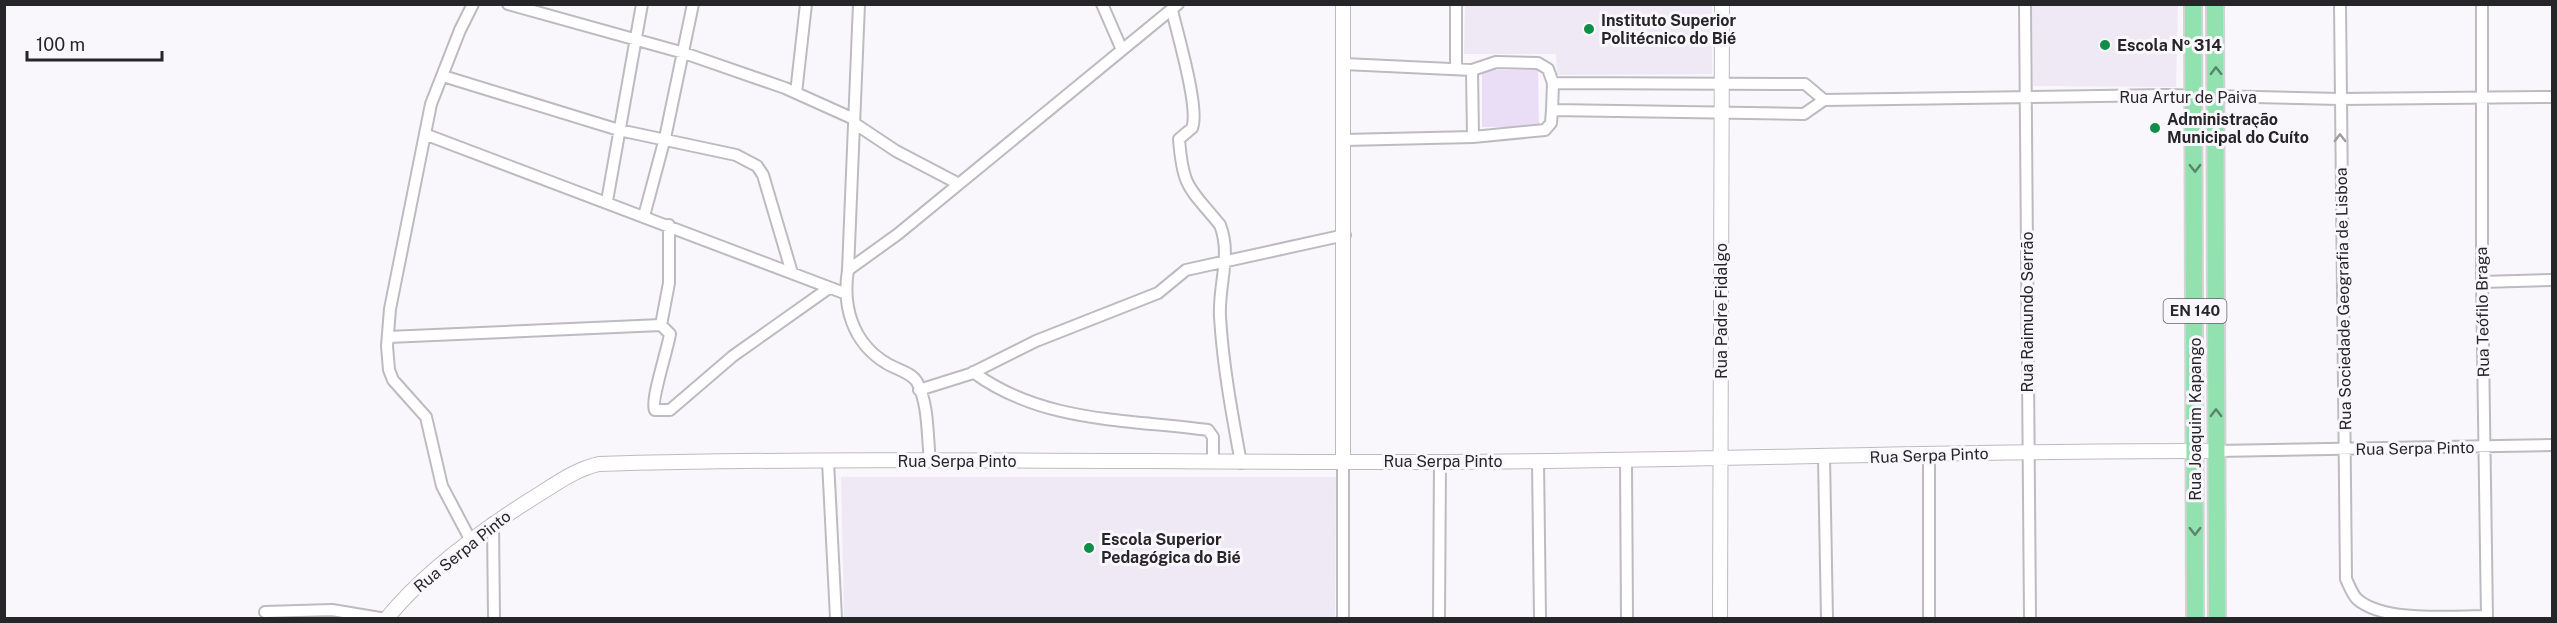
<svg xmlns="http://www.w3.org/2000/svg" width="2557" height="623" viewBox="0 0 2557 623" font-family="'Public Sans',sans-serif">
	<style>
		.built { fill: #efe9f6 }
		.green { fill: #e9def6 }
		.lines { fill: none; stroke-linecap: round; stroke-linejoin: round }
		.minor-casing { stroke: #bdbbc0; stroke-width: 14 }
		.tertiary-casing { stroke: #bdbbc0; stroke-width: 16 }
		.primary-casing { stroke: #d4d3d4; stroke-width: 20 }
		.minor { stroke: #fff; stroke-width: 10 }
		.tertiary { stroke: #fff; stroke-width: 14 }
		.primary { stroke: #91e2af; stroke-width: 16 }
		.oneway { stroke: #5c846b }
		.oneway2 { stroke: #9d9d9e }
		.poi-dot { fill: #108d49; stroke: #f9f7fc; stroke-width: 2 }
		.labels { text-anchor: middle; stroke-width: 6; stroke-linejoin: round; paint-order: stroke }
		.shield { fill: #f9f7fc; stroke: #656467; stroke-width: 1.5 }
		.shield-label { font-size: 15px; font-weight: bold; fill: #262527 }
		.poi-label { font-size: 16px; font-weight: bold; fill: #262527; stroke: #f9f7fc; text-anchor: start }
		.street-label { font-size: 16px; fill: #262527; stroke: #f9f7fc }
	</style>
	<rect width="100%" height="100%" fill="#f9f7fc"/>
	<!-- built -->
	<path class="built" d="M1465,5H1712V74L1557,75L1556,54H1464Z
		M2032,5H2178L2176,87L2033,86Z
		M841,477H1336L1335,618H844Z"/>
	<!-- green -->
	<path class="green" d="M1482,70H1538L1539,127H1482Z"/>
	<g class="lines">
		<defs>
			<path id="minor" d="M508,4L684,53L785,88L854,119
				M859,4L848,270C842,307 853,343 886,363C895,369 911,372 917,382C929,405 927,436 930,460
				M1102,4L1122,50
				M2025,4L2030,618
				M2340,4L2346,579C2349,585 2352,594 2357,599C2384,623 2452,616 2487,616
				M2482,4V282L2487,618
				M1172,10C1177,33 1200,109 1192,128L1179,139C1183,190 1190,188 1220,225C1232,255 1218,286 1220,317C1223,366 1232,414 1241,463
				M1496,62L1538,63L1548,69L1553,83L1805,84L1824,100L1804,114L1552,110L1551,123L1545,130L1473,137L1472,70Z
				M1344,64L1472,70
				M1456,68V4
				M443,76L619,130L736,155L757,166L763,175L792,273
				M796,93L806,4
				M1824,100L2166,95L2340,99L2552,97
				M1552,110L1553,83
				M854,123L896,151L959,184
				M427,135L844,293
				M1344,140L1473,137
				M607,201L642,4
				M644,216L665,138L693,4
				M848,270L898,234L1178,4
				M2482,282L2552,280
				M661,325L670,334C668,348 650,402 655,410H670L733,356L829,288
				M661,325L669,283V225
				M388,337L661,325
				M973,372C1042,423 1126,419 1208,430L1213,437V462
				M919,390L970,374L1036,341L1158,293L1186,270L1345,235
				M2216,451L2552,445
				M1824,458L1827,618
				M1626,460L1627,618
				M828,461L836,618
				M1538,461L1540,618
				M493,523L494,618
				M471,541L442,486L426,417L393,380L389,370L387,346L390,309L431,104L460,30L473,4
				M265,612L332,610L380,618
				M1343,618V461
				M1439,618L1440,462
				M1929,618V455"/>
			<path id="tertiary" d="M1343,4V461
				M387,618C428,568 486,527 541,493C560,481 577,469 599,464C880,456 1162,463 1444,462C1701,461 1958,450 2216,451
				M1720,618L1722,4"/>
			<path id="primary" d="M2193,4L2195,618
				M2215,4L2217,618"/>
		</defs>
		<!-- minor casing -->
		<use href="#minor" class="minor-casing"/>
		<!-- tertiary casing -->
		<use href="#tertiary" class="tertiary-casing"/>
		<!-- primary casing -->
		<use href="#primary" class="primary-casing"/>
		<!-- minor -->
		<use href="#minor" class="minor"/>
		<!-- tertiary -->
		<use href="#tertiary" class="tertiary"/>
		<!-- primary -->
		<use href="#primary" class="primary"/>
	</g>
	<!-- one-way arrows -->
	<defs><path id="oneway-chevron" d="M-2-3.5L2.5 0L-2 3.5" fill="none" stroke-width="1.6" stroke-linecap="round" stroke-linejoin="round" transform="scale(1.5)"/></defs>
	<g class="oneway">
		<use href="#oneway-chevron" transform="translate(2216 71) rotate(-91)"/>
		<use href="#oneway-chevron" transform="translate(2195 168) rotate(89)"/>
		<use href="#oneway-chevron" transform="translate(2216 413) rotate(-90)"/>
		<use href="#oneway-chevron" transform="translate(2195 531) rotate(90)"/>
	</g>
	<use class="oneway2" href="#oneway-chevron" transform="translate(2340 138) rotate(-91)"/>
	<!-- markers -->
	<g class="poi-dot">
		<circle cx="1589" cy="29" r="6"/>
		<circle cx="2105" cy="45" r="6"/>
		<circle cx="2155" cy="128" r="6"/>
		<circle cx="1089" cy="548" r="6"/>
	</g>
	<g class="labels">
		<!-- shield labels -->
		<rect class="shield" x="2163.5" y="299" width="63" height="24" rx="4.5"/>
		<g class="shield-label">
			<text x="2195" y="316">EN 140</text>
		</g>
		<!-- poi labels -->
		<g class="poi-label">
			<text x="1601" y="26">Instituto Superior<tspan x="1601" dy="18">Politécnico do Bié</tspan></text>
			<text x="2117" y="51">Escola Nº 314</text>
			<text x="2167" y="125">Administração<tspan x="2167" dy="18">Municipal do Cuíto</tspan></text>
			<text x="1101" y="545">Escola Superior<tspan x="1101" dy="18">Pedagógica do Bié</tspan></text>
		</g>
		<!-- street labels -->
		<g class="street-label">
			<text x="2188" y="103">Rua Artur de Paiva</text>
			<text transform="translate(2343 299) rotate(-91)" y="6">Rua Sociedade Geografia de Lisboa</text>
			<text transform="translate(1721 311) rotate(-90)" y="6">Rua Padre Fidalgo</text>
			<text transform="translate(2027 312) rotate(-90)" y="6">Rua Raimundo Serrão</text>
			<text transform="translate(2482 312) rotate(-91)" y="6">Rua Teófilo Braga</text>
			<text transform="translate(2195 419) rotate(-90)" y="6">Rua Joaquim Kapango</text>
			<text transform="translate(2415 448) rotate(-1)" y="6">Rua Serpa Pinto</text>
			<text transform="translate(1929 455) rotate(-2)" y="6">Rua Serpa Pinto</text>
			<text x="957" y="467">Rua Serpa Pinto</text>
			<text x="1443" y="467">Rua Serpa Pinto</text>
			<text transform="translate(462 551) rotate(-39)" y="6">Rua Serpa Pinto</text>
		</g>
	</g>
	<!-- border -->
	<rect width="2557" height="623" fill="none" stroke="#262527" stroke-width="12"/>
	<!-- scale -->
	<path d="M27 51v9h135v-9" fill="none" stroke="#262527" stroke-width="3"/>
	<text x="36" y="51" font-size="18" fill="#262527" stroke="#f9f7fc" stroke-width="4.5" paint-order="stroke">100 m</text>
</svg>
